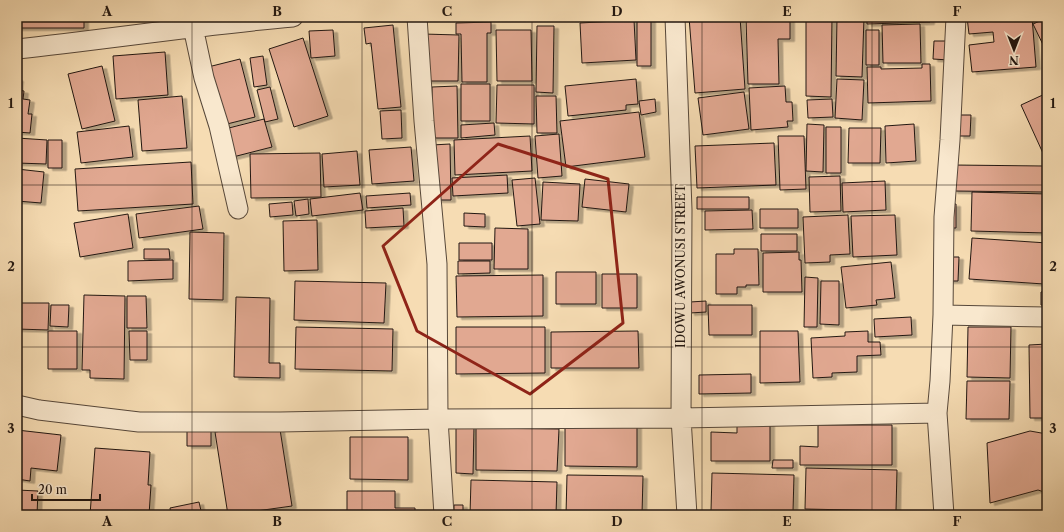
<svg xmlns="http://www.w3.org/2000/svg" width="1064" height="532" viewBox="0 0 1064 532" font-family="'Libre Caslon Text',serif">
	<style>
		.building { fill: #e1a891; stroke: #221711; filter: url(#shadow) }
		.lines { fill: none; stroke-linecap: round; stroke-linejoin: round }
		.street-casing { stroke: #57483a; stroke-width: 21 }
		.street { stroke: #f9e8ce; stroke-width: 19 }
		.marked { fill: none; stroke: #8f2418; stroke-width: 3; stroke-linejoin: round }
		.grid { fill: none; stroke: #221711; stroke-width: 1; stroke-opacity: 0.55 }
		.labels { text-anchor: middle; stroke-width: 3; stroke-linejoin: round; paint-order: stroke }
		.street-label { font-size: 12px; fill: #221711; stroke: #f9e8ce }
		.neatline { fill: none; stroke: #221711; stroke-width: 1.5 }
		.grid-label { font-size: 13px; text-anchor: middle; font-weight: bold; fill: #221711 }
	</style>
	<defs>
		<filter id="shadow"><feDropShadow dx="4.5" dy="2.5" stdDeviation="0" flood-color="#0004"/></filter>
	</defs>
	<rect width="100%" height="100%" fill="#f6dcb3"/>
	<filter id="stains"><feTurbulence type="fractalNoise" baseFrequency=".005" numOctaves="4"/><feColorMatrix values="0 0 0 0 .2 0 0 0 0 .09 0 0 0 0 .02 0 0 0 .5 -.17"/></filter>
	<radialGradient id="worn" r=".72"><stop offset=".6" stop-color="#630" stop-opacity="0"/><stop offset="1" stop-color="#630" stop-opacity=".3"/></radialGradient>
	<!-- building -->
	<path class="building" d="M17,17H84V28H17Z
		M689,17H740L745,89L695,93Z
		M746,17H790V39H778L779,84H748Z
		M806,17H832L831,97L806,96Z
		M837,17H864L862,77L836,76Z
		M867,17H930V22L867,24Z
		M967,17H1032L1036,67L972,72L969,45L994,42L993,32L969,34Z
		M637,18H651V66H637Z
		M1047,18V53L1033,24Z
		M634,20L636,60L582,63L580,23Z
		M491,22V33H487V82H462L461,34H456V23Z
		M920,24L921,63H883L882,25Z
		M393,25L401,107L378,109L371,43L366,44L364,28Z
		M537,26H554L553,93L536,92Z
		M333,30L335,56L311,58L309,31Z
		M496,30H531L532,81H497Z
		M866,30H879V65H866Z
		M423,34L459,35L458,81H422Z
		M303,38L328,116L294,127L269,49Z
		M934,41H950L949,60L933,59Z
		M165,52L168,95L116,99L113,56Z
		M263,56L267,85L254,87L250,58Z
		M240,59L255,117L223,125L208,67Z
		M922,64H930L931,101L868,103L867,67H881V69L922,68Z
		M102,66L115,121L82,129L68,74Z
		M17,78L19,79L18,90L24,91L23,99L30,100L28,114H32L30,133L17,132Z
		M636,79L638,104L626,105V110L568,116L565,86Z
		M837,79L864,80L862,120L835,118Z
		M461,84H490V121H461Z
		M497,85H534V124L496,123Z
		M457,86L458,138H432V87Z
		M785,86L786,102H792L793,121H787L788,127L751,130L749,88Z
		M270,87L278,119L265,122L257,90Z
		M744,92L749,129L703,135L698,98Z
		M1047,93V162L1021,105Z
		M182,96L187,148L142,151L138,100Z
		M536,96H556L557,133H537Z
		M655,99L656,112L641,115L639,101Z
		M832,99L833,117L808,118L807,100Z
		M401,110L402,138L382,139L380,111Z
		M639,112L645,157L566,167L560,121Z
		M960,115H971L970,136H959Z
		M264,119L272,147L229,158L221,130Z
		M494,123L495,135L461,138V125Z
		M807,124L824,125L823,172L806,171Z
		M914,124L916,161L886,163L885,126Z
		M129,126L133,157L81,163L77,132Z
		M826,127H841V173H826Z
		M849,128H881L880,163H848Z
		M559,134L562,176L538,178L535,136Z
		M530,136L532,171L455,175L454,140Z
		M778,136H804L806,189L780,190Z
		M17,138L47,140L46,164L17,163Z
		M48,140H62V168H48Z
		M774,143L776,185L697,188L695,146Z
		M450,144L451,200H432V145Z
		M411,147L414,181L372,184L369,150Z
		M357,151L360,185L324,187L322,154Z
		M320,153L321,197L251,198L250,154Z
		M191,162L193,204L78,211L75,169Z
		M953,165L1044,166L1043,192L953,191Z
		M17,169L44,172L41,203L17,201Z
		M507,175L508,193L453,196L452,178Z
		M840,176L841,211L810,212L809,177Z
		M535,178L540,224L517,226L512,180Z
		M585,179L629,184L626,212L582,207Z
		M885,181L886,210L843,212L842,183Z
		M543,182L580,184L578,221L541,220Z
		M972,192L1047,194V233L971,231Z
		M360,193L363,210L312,216L310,199Z
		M410,193L411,205L367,208L366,196Z
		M697,197H749V209H697Z
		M308,199L309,214L296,216L294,201Z
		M292,202L293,215L270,217L269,204Z
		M946,204H956V228H946Z
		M199,206L203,229L139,238L136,214Z
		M403,208L404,226L366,228L365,211Z
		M760,209H798V228H760Z
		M752,210L753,229L705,230V211Z
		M464,213L485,214V227L464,226Z
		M128,214L133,248L80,257L74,223Z
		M848,215L850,254L830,255V262L805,263L803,217Z
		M895,215L897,255L853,257L851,216Z
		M317,220L318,270L284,271L283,221Z
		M495,228L528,229V269H494Z
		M190,232L224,233L223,300L189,299Z
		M761,234H797V251H761Z
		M972,238L1047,243L1044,284L969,279Z
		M459,243H492V260H459Z
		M144,249H169L170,259H144Z
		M734,249H758L759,285H746V287H737V294H716V254H734Z
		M799,252V260H801L802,292H763V253Z
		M948,257H959L958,281H947Z
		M173,260V279L128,281V261Z
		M458,261H490V273L458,274Z
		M891,262L895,298L876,300L877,305L846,308L841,267Z
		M556,272H596V304H556Z
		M602,274H637V308H602Z
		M543,275V316L457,317L456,276Z
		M805,277L818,278L817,327H804Z
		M295,281L386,283L384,323L294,320Z
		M821,281H839V325L820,324Z
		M1047,291V305H1041V292Z
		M84,295L125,296L124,379L90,378V370H82Z
		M127,296H146L147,328H127Z
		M236,297L270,298L269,363H280V378L234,377Z
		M706,301V312L690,313V302Z
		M17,303H49L48,330L17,329Z
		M51,305H69L68,327L50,326Z
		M708,305H752V335H709Z
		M911,317L912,335L875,337L874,319Z
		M296,327L393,329L392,371L295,369Z
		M456,327H545V373L456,374Z
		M968,327H1011L1010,378L967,377Z
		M48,331H77V369H48Z
		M129,331H147V360H130Z
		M638,331L639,368H551V332Z
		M760,331H798L800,382L760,383Z
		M868,331V342H880L881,355L857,356V372L832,373V377L813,378L811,338L845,336V332Z
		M1047,344V418H1030L1029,345Z
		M751,374V393L699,394V375Z
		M967,381H1010L1009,419H966Z
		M565,421L637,422V467L565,466Z
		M737,422H770V461H711V432L737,433Z
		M279,423L292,506L228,515L215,432Z
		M818,425H892V465H800V446L818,447Z
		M187,426L211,427V446H187Z
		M456,426L474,427L473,474L456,473Z
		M476,428L559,429L557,471L476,470Z
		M17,430L61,435L57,471L31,468L30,481L17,479Z
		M1030,431L1047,434V493L1038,490L990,503L987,443Z
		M350,437H408V480L350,479Z
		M95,448L150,452L148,485H151L149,515H90Z
		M773,460H793V468H772Z
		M806,468L897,470L896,511L805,509Z
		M712,473L794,475L793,512L711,511Z
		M567,475L643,476L642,515H566Z
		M471,480L557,482L556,515H470Z
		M17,490L38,491L37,515L17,514Z
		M347,491H395V508H415V515H347Z
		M199,502L202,515H171L170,508Z
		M454,505H463V515H454Z"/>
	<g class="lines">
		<defs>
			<path id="street" d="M417,17L424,121L437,264L438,419L444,515
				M675,17L682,210L681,418L687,515
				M193,27L204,78L219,126L238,209
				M17,49C109,39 201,25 293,17
				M943,315L1047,317
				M17,405L39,410L139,422H280L438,419L681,418L937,413
				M944,515L937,413L940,381L943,315L944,217L950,140L956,17"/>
		</defs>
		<!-- street casing -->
		<use href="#street" class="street-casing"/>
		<!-- street -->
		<use href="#street" class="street"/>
	</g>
	<!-- marked area -->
	<path class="marked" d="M498,144L608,179L623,323L530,394L417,331L383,246Z"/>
	<!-- grid -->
	<path class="grid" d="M192,17V515M362,17V515M532,17V515M702,17V515M872,17V515M17,185H1047M17,347H1047"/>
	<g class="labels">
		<!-- street labels -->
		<g class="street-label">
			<text transform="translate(681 266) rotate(-90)" y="4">IDOWU AWONUSI STREET</text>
		</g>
	</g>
	<!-- margin -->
	<rect width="1064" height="532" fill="none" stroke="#f6dcb3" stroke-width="44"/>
	<!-- north arrow -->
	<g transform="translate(1014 50) rotate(180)" stroke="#f9e8ce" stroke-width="3" paint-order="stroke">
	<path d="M0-3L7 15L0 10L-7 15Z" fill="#221711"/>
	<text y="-6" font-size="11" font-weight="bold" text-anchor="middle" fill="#221711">N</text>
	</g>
	<!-- scale -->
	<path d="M32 494v6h68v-6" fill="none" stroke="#221711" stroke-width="2"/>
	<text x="38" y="494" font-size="12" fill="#221711" stroke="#f9e8ce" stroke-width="3" paint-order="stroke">20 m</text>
	<rect x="22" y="22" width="1020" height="488" class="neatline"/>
	<g class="grid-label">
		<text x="107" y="16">A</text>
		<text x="277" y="16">B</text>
		<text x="447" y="16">C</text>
		<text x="617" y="16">D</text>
		<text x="787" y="16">E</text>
		<text x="957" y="16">F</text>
		<text x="11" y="108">1</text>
		<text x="1053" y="108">1</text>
		<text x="11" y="271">2</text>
		<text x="1053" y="271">2</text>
		<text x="11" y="433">3</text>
		<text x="1053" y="433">3</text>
		<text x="107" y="526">A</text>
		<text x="277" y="526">B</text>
		<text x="447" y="526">C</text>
		<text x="617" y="526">D</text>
		<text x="787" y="526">E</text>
		<text x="957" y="526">F</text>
	</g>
	<rect width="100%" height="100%" filter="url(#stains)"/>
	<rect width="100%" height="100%" fill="url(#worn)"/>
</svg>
